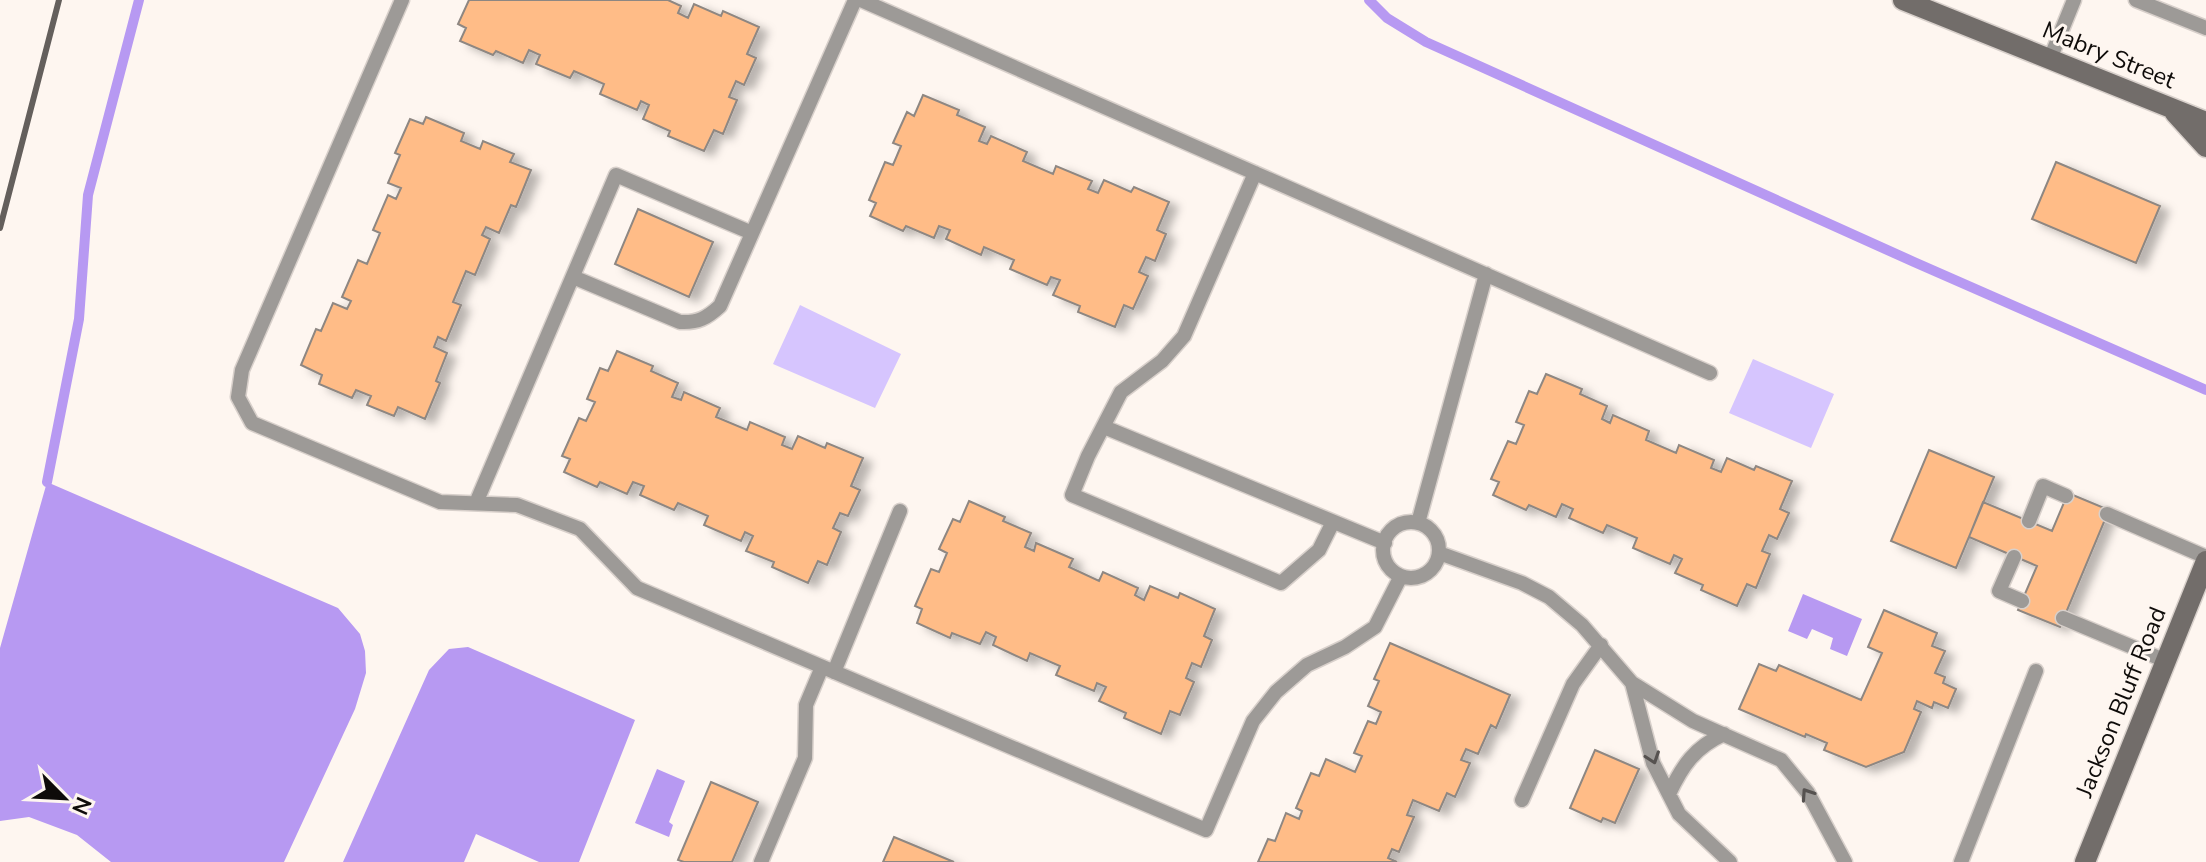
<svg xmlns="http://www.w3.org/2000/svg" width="2206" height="862" viewBox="0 0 2206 862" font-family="'Nunito Sans',sans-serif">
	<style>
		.green { fill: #d6c5fe }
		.water { fill: #b799f2 }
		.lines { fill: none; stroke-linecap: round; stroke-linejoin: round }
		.stream { stroke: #b799f2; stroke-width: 10 }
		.building { fill: #ffbc87; stroke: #8e8782; stroke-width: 2; filter: url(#shadow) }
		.lane-casing { stroke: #d8d0cb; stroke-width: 17 }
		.secondary-casing { stroke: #d8d0cb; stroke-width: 23 }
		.lane { stroke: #9d9a97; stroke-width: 14 }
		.secondary { stroke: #726d6a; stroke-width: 20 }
		.rail { stroke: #645f5c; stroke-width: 6 }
		.oneway { stroke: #565250 }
		.labels { text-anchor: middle; stroke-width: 6; stroke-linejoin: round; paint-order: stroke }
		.street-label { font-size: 24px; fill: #0e0b09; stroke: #fef6f0 }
	</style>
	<defs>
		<filter id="shadow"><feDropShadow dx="9" dy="5" stdDeviation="4" flood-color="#0004"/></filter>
	</defs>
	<rect width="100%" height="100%" fill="#fef6f0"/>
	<!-- green -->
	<path class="green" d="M800,305L901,354L875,408L773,364Z
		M1753,359L1834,394L1811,448L1729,413Z"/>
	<!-- water -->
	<path class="water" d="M47,482L338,608L360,634L365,651L366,673L355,709L284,862H111L77,835L29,817L0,821V648Z
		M1803,594L1862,619L1847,656L1830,649L1833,638L1812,629L1807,639L1788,631Z
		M468,647L635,720L579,862H539L476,834L464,862H343L429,670L449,649Z
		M657,769L685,781L669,822L673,825L669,837L635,823Z"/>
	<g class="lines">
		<!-- stream -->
		<path class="stream" d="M1369,0L1387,18L1426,42L1914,262L2206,390
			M47,482L79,319L88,195L139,0"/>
	</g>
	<!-- building -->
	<path class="building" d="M469,0H668L681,6L678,13L688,18L694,4L721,16L723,11L759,27L747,54L756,58L744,85L736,81L729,97L737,100L723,134L714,130L704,151L668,136L670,131L643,119L649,105L641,101L637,110L600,94L604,84L574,71L570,78L536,64L540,55L529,50L523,63L496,51L493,55L460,41L466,28L458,24Z
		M923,95L959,110L957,115L985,127L979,141L987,144L991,136L1027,152L1023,161L1053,174L1056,166L1092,181L1088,189L1098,193L1104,180L1131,192L1134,187L1169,202L1157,230L1166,234L1155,261L1146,257L1139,272L1148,276L1133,309L1124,305L1115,327L1078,312L1080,306L1053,295L1060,280L1051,277L1047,285L1010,269L1014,260L984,247L981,255L946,239L950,230L939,226L934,238L906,226L903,231L870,216L876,203L869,200L885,162L893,165L901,146L893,143L907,112L914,116Z
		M426,117L464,133L461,141L480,149L483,141L514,154L510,162L531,170L516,207L511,205L499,233L486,227L482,235L490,239L475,275L466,271L453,302L461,305L446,341L438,337L434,347L447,353L436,381L440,383L425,419L398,407L394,416L367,405L371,396L356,390L352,398L319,384L322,375L301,365L316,329L321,331L333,303L347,309L351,301L342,297L358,260L367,264L380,233L373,230L388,195L396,199L401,188L388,183L400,155L395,153L410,119L423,124Z
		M2056,162L2160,206L2136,263L2032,219Z
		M638,209L713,242L689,297L615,264Z
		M617,351L653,366L651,371L678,383L672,397L681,400L684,392L720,408L716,417L747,430L750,422L785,437L782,445L792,449L798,436L825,448L827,443L863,458L851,486L860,490L848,516L840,513L833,528L841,532L827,565L818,561L808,583L772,567L774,562L746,551L753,536L745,532L741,541L704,525L708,516L678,503L674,510L640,495L644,486L633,482L627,494L600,482L597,487L564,472L570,459L562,456L579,418L586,421L595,402L587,399L600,368L608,371Z
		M1546,374L1582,389L1580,394L1607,406L1602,419L1610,423L1613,415L1649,431L1646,440L1676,453L1679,445L1714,460L1711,468L1721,472L1727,458L1754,470L1756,466L1792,481L1780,509L1789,513L1777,539L1769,535L1762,551L1770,554L1756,588L1747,584L1737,606L1701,590L1703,585L1675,573L1682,559L1674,555L1670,564L1633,548L1637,538L1607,525L1603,533L1569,518L1573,509L1562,504L1556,517L1529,505L1526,510L1493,495L1499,482L1491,479L1508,441L1516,444L1524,425L1516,422L1529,391L1537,394Z
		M1929,450L1994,477L1956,568L1891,541Z
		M2068,493L2109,510L2060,627L2018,610L2037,566L1969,537L1983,502L2052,531Z
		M969,501L1005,517L1003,521L1031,533L1025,547L1034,551L1036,543L1073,559L1069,567L1099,581L1103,572L1138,588L1135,595L1144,600L1150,586L1178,598L1180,593L1215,609L1204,636L1212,640L1201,667L1192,663L1186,678L1194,682L1180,715L1170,711L1161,734L1124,718L1126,713L1099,701L1106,687L1097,683L1094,691L1056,675L1060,666L1030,653L1027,661L993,645L996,637L986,632L980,644L952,633L950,638L917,623L922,609L915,606L931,569L939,572L947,553L939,549L953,519L960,522Z
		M1884,610L1937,633L1932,646L1945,651L1935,673L1945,677L1943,683L1956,689L1948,708L1934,702L1932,708L1917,701L1914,709L1921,712L1904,752L1866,767L1824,750L1827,743L1806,734L1805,737L1739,709L1759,664L1776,671L1779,665L1861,700L1882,653L1868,647Z
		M1390,643L1510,695L1496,728L1491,725L1478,754L1466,749L1461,760L1470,763L1455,797L1447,793L1439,811L1413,800L1407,815L1414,817L1399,852L1392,849L1388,858L1397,862H1258L1268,839L1275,841L1286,813L1299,819L1302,811L1296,808L1311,773L1319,776L1326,759L1355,772L1362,756L1354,753L1368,721L1376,724L1381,712L1368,706L1379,681L1374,679Z
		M1595,750L1639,769L1615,823L1603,818L1601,822L1570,808Z
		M711,782L758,802L732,862H684L678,860Z
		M894,837L954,862H883Z"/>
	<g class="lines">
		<defs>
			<path id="lane" d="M402,0L242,370L238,397L252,423L440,502L517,505L580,529L637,588L1206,830L1253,721L1276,692L1307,665L1345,647L1375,627L1401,576
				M861,0L1710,373
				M2136,0L2206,28
				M2050,59L2074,0
				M1255,173L1184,336L1162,361L1121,392L1088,456L1072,495L1281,583L1319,550L1333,522
				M573,277L680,322C698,323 707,318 720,306L855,0
				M1104,427L1385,543
				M476,503L616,175L752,233
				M2107,514L2206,557
				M2029,521L2043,486L2066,496
				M1383 550a28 28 0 1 1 56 0a28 28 0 1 1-56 0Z
				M1418,523L1486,274
				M1439,553L1522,583L1549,597L1582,625L1632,683L1693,721L1781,760L1808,793L1845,862
				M2014,557L1999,591L2022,601
				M2063,618L2166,661
				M834,672L900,511
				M1632,683L1653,763L1679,814L1730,862
				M1669,794C1682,766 1695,747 1724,734
				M1522,800L1573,684L1601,645
				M761,862L805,758L806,705L822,667
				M1961,862L2036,671"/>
			<path id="secondary" d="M1903,0L2206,122
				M2175,113L2206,147
				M2085,862L2206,561"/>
		</defs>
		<!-- lane casing -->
		<use href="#lane" class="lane-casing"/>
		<!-- secondary casing -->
		<use href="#secondary" class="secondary-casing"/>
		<!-- lane -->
		<use href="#lane" class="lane"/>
		<!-- secondary -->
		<use href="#secondary" class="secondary"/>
		<!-- rail -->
		<path class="rail" d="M0,228L59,0"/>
	</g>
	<!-- one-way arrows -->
	<defs><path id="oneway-chevron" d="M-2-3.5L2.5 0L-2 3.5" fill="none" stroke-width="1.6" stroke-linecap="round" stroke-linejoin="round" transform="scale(2)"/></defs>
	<g class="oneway">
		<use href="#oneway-chevron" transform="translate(1653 758) rotate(71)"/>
		<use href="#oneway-chevron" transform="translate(1807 794) rotate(-124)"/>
	</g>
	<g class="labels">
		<!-- street labels -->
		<g class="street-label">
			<text transform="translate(2109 55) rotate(22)" y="8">Mabry Street</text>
			<text transform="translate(2121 702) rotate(-68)" y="8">Jackson Bluff Road</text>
		</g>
	</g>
	<!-- north arrow -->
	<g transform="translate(64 798) rotate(114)" stroke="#fef6f0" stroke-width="6" paint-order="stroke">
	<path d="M0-6L14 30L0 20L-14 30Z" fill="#0e0b09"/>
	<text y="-12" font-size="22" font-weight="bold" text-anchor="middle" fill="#0e0b09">N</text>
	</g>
</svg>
